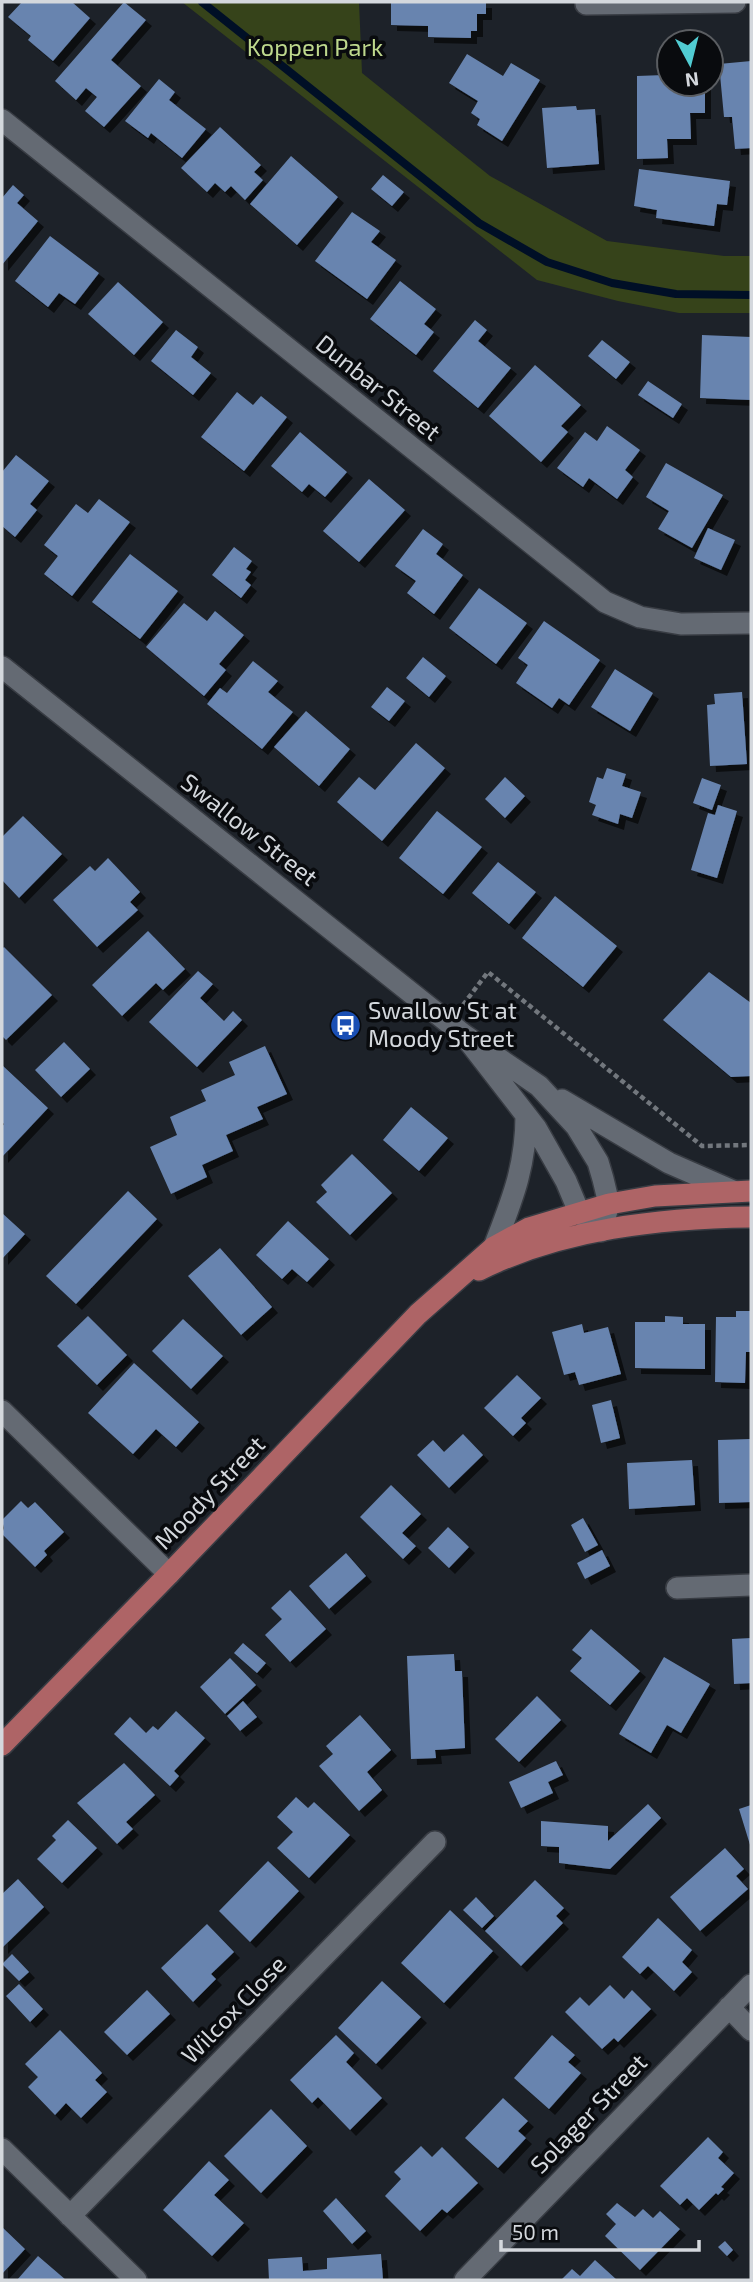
<svg xmlns="http://www.w3.org/2000/svg" width="753" height="2282" viewBox="0 0 753 2282" font-family="'Exo 2',sans-serif">
	<style>
		.green { fill: #36431a }
		.lines { fill: none; stroke-linecap: round; stroke-linejoin: round }
		.stream { stroke: #000f26; stroke-width: 8 }
		.building { fill: #6884af; filter: url(#shadow) }
		.minor-casing { stroke: #383c43; stroke-width: 24 }
		.major-casing { stroke: #383c43; stroke-width: 24 }
		.path { stroke: #72777d; stroke-width: 4.5; stroke-dasharray: 5 3.5; stroke-linecap: butt }
		.minor { stroke: #646a73; stroke-width: 21 }
		.major { stroke: #ae6466; stroke-width: 21 }
		.labels { text-anchor: middle; stroke-width: 7; stroke-linejoin: round; paint-order: stroke }
		.park-label { font-size: 24px; fill: #bed88d; stroke: #090b0e }
		.street-label { font-size: 24px; fill: #d4d8dd; stroke: #090b0e }
		.poi-label { font-size: 24px; fill: #d4d8dd; stroke: #090b0e; text-anchor: start }
	</style>
	<defs>
		<filter id="shadow"><feDropShadow dx="6" dy="6" stdDeviation="0" flood-color="#0009"/></filter>
	</defs>
	<rect width="100%" height="100%" fill="#1d2229"/>
	<!-- green -->
	<path class="green" d="M182,2H359L362,73L490,176L607,241L724,256H751V313H679L618,301L537,280Z"/>
	<g class="lines">
		<!-- stream -->
		<path class="stream" d="M202,2L479,223L547,262L612,283L676,294L751,295"/>
	</g>
	<!-- building -->
	<path class="building" d="M22,2H72L90,18L53,61L28,40L31,36L8,17Z
		M124,2L146,20L111,60L141,86L104,127L85,111L97,97L86,88L76,100L55,81Z
		M391,2H486V14H477V31H471V38L428,37V26L391,25Z
		M467,54L503,76L511,63L540,80L502,141L477,125L480,119L471,113L478,101L449,83Z
		M751,61V148L735,149L732,117H724L719,64Z
		M664,75V81H669V84H705V113H690L691,139H667L668,158L637,159V76Z
		M159,79L175,92L169,100L206,129L182,158L151,133L148,138L125,121Z
		M576,106L577,110L595,109L599,164L547,168L542,108Z
		M220,127L261,165L254,172L263,180L245,200L231,186L225,192L215,183L207,192L181,168Z
		M291,156L338,197L297,245L250,204Z
		M639,169L730,181L727,205L717,204L714,226L656,218L657,210L634,206Z
		M383,175L404,192L392,206L371,189Z
		M13,185L24,195L17,203L38,221L2,265V198Z
		M352,212L380,231L371,242L396,260L367,299L315,261Z
		M50,236L99,273L75,304L59,293L48,307L15,281Z
		M400,281L436,309L424,324L434,332L416,355L370,319Z
		M118,282L163,322L134,355L88,314Z
		M475,320L487,330L478,341L511,368L478,408L433,371Z
		M176,330L198,347L191,357L211,373L193,395L151,361Z
		M702,335L751,337V400L700,398Z
		M602,340L630,362L616,379L588,356Z
		M535,365L581,405L561,426L568,432L541,462L489,416Z
		M648,381L682,404L673,418L638,395Z
		M237,392L253,405L261,396L287,417L244,471L201,437Z
		M607,426L640,450L625,470L633,477L617,499L589,478L583,487L557,468L585,432L597,441Z
		M300,432L347,472L325,497L309,484L302,492L271,466Z
		M16,455L49,481L30,504L37,510L15,537L2,526V472Z
		M666,463L723,495L692,548L658,529L669,511L646,497Z
		M369,479L405,510L359,562L323,531Z
		M99,499L130,522L72,596L44,574L58,556L44,545L76,504L88,513Z
		M708,528L735,540L721,570L694,558Z
		M423,529L443,544L436,554L463,575L434,614L407,593L416,581L395,566Z
		M234,547L252,561L246,569L251,572L245,580L251,585L241,598L212,575Z
		M130,554L178,591L140,639L92,602Z
		M479,588L527,623L496,664L449,628Z
		M184,603L207,621L215,611L244,635L219,664L226,670L204,696L146,647Z
		M544,621L600,660L569,705L559,698L552,708L516,683L528,665L518,658Z
		M423,657L446,676L429,697L406,678Z
		M253,661L278,681L268,692L293,712L262,749L207,704L220,688L227,693Z
		M615,669L653,693L630,731L591,707Z
		M387,687L405,701L389,721L371,707Z
		M742,692L747,764L710,766L707,705L715,704L714,694Z
		M306,711L350,749L319,786L274,747Z
		M416,743L445,768L382,841L337,802L359,777L375,790Z
		M607,768L626,774L622,786L641,792L632,818L620,814L618,824L592,815L596,805L589,802L597,777L603,779Z
		M505,777L525,796L505,818L485,799Z
		M702,778L721,785L712,810L693,803Z
		M718,805L737,811L717,878L691,870L708,813L715,815Z
		M437,811L482,847L443,894L399,858Z
		M23,816L62,854L19,898L2,880V837Z
		M108,858L140,892L130,902L138,910L97,947L53,900L90,866L95,871Z
		M498,862L536,892L509,924L472,893Z
		M555,896L617,946L583,987L522,938Z
		M148,931L185,969L163,990L156,983L122,1016L92,985Z
		M4,947L52,995L6,1040L2,1036V949Z
		M198,971L213,984L200,998L224,1021L233,1011L242,1020L197,1067L149,1022Z
		M709,972L751,1003V1076L731,1077L663,1020Z
		M64,1042L90,1069L61,1097L35,1070Z
		M265,1046L287,1094L257,1107L263,1119L226,1135L233,1151L202,1165L207,1177L171,1194L150,1147L177,1135L170,1117L206,1101L201,1090L235,1075L229,1062Z
		M2,1065L48,1108L2,1157V1127L4,1124L2,1122Z
		M411,1107L448,1138L419,1171L383,1140Z
		M352,1154L392,1193L350,1235L316,1202L327,1192L321,1185Z
		M128,1191L157,1219L76,1304L46,1276Z
		M2,1213L25,1234L2,1259Z
		M288,1221L329,1259L307,1282L292,1269L282,1279L256,1255Z
		M220,1248L272,1307L241,1335L188,1276Z
		M736,1311H751V1352H746L745,1383L715,1382L716,1317H736Z
		M88,1316L127,1355L97,1385L57,1346Z
		M665,1316L683,1317V1324H705V1369L635,1368V1322H665Z
		M183,1319L223,1356L191,1389L152,1351Z
		M582,1324L584,1333L608,1327L621,1374L579,1385L575,1372L564,1375L552,1332Z
		M134,1363L199,1422L176,1447L156,1429L133,1454L88,1413Z
		M517,1375L541,1398L521,1418L526,1423L513,1436L484,1408Z
		M611,1400L620,1438L601,1443L592,1405Z
		M463,1434L483,1455L449,1488L417,1455L433,1440L444,1452Z
		M750,1439L751,1502L719,1503L718,1440Z
		M692,1460L695,1505L629,1509L627,1463Z
		M391,1485L421,1514L402,1533L416,1546L403,1559L360,1517Z
		M21,1501L28,1508L35,1502L64,1532L44,1551L47,1555L35,1567L2,1534L4,1528L2,1520Z
		M583,1518L598,1545L585,1552L571,1525Z
		M448,1527L469,1547L449,1568L428,1548Z
		M602,1550L610,1566L585,1579L577,1563Z
		M346,1553L366,1576L329,1609L309,1586Z
		M290,1590L326,1629L290,1662L265,1635L282,1619L271,1608Z
		M591,1629L640,1671L610,1705L570,1671L582,1658L572,1650Z
		M751,1638V1683L734,1684L732,1639Z
		M243,1643L266,1663L257,1673L234,1653Z
		M454,1654L455,1671H462L465,1748L435,1750L436,1758L411,1759L407,1656Z
		M664,1657L710,1684L681,1733L667,1725L651,1753L619,1734Z
		M230,1658L256,1685L225,1714L200,1687Z
		M537,1696L561,1720L519,1762L495,1739Z
		M243,1701L257,1717L240,1731L227,1716Z
		M176,1711L205,1738L174,1771L179,1776L170,1786L114,1734L130,1717L146,1733L153,1726L158,1730Z
		M360,1715L391,1750L367,1772L382,1790L359,1811L319,1766L333,1754L326,1746Z
		M556,1761L563,1775L548,1782L553,1793L521,1808L509,1782Z
		M124,1763L155,1795L126,1822L133,1829L117,1844L77,1803Z
		M296,1797L308,1808L314,1802L350,1835L309,1878L277,1848L293,1832L277,1817Z
		M648,1804L661,1818L610,1869L559,1863V1847L541,1846V1821L608,1826V1841Z
		M751,1805V1848L739,1809Z
		M68,1820L97,1848L62,1883L37,1859L56,1840L52,1836Z
		M725,1848L744,1869L736,1876L748,1889L700,1931L670,1897Z
		M268,1861L299,1891L250,1942L219,1911Z
		M18,1879L44,1907L2,1948V1894Z
		M535,1880L564,1908L556,1916L563,1923L521,1966L485,1931Z
		M476,1897L494,1916L482,1928L463,1910Z
		M450,1910L493,1951L444,2003L401,1963Z
		M658,1918L692,1950L682,1962L692,1972L674,1991L648,1966L640,1974L622,1957Z
		M207,1924L234,1952L211,1974L216,1979L193,2002L161,1968Z
		M12,1954L29,1972L19,1981L2,1964Z
		M382,1981L421,2017L376,2064L338,2028Z
		M19,1984L43,2009L30,2022L6,1996Z
		M610,1985L624,1999L632,1990L651,2009L618,2042L614,2038L602,2049L565,2012L580,1997L589,2006Z
		M147,1990L170,2014L127,2055L104,2032Z
		M60,2030L102,2073L95,2080L107,2092L81,2118L66,2103L55,2115L28,2087L38,2077L25,2064Z
		M336,2035L354,2053L346,2062L382,2098L350,2130L318,2097L312,2103L290,2080Z
		M552,2035L575,2055L568,2062L581,2073L549,2109L514,2078Z
		M503,2098L528,2121L518,2131L526,2138L498,2168L465,2138Z
		M271,2109L307,2146L261,2193L224,2156Z
		M708,2137L723,2152L718,2158L734,2173L721,2187L724,2189L718,2195L716,2193L699,2210L687,2198L680,2205L660,2186Z
		M421,2146L432,2157L442,2147L478,2183L447,2213L442,2209L420,2231L385,2196L401,2179L394,2172Z
		M209,2161L229,2180L214,2195L244,2223L212,2256L163,2210Z
		M336,2198L366,2231L352,2244L323,2211Z
		M617,2203L635,2217L643,2209L653,2218L660,2211L680,2229L640,2270L605,2236L616,2224L606,2214Z
		M2,2227L25,2249L2,2274Z
		M725,2241L733,2250L727,2256L718,2247Z
		M381,2254L383,2280H269L268,2259L302,2257L303,2271L327,2269V2258Z
		M38,2256L66,2280H17Z
		M595,2260L617,2280H561L572,2269L580,2276Z"/>
	<g class="lines">
		<defs>
			<path id="minor" d="M586,4L735,2
				M2,120L605,602L640,617L681,624L751,623
				M2,667L464,1035L539,1086L576,1126L598,1162L603,1179L609,1204L601,1231L579,1212L566,1181L536,1128L464,1035
				M562,1100L669,1163L733,1191
				M494,1247C512,1200 526,1167 526,1115
				M2,1411L169,1574
				M677,1588L751,1585
				M729,2007L751,2030
				M2,2149L136,2280
				M70,2216L435,1842
				M465,2280L751,1985"/>
			<path id="major" d="M479,1270C562,1229 660,1218 751,1217
				M2,1745L169,1574L418,1314L494,1247L529,1228L609,1204L655,1196L751,1191"/>
		</defs>
		<!-- minor casing -->
		<use href="#minor" class="minor-casing"/>
		<!-- major casing -->
		<use href="#major" class="major-casing"/>
		<!-- path -->
		<path class="path" d="M463,1005L488,972L702,1146L751,1145"/>
		<!-- minor -->
		<use href="#minor" class="minor"/>
		<!-- major -->
		<use href="#major" class="major"/>
	</g>
	<!-- icons -->
	<defs>
		<symbol id="bus-disc" viewBox="-11 -11 22 22"><circle r="9.5" fill="#1a4fb4" stroke="#090b0e"/><path d="M-5-6H5V4H4V6H2V4H-2V6H-4V4H-5ZM-3.5-4V0h7V-4ZM-3.5 1.2v1.5H-2V1.2ZM2 1.2v1.5H3.5V1.2Z" fill="#fff"/></symbol>
	</defs>
	<g fill-rule="evenodd">
		<use href="#bus-disc" x="328" y="1008" width="35" height="35"/>
	</g>
	<g class="labels">
		<!-- park labels -->
		<g class="park-label">
			<text x="315" y="56">Koppen Park</text>
		</g>
		<!-- street labels -->
		<g class="street-label">
			<text transform="translate(378 388) rotate(39)" y="8">Dunbar Street</text>
			<text transform="translate(249 830) rotate(38)" y="8">Swallow Street</text>
			<text transform="translate(210 1493) rotate(-46)" y="8">Moody Street</text>
			<text transform="translate(234 2010) rotate(-46)" y="8">Wilcox Close</text>
			<text transform="translate(589 2114) rotate(-46)" y="8">Solager Street</text>
		</g>
		<!-- poi labels -->
		<g class="poi-label">
			<text x="368" y="1019">Swallow St at<tspan x="368" dy="28">Moody Street</tspan></text>
		</g>
	</g>
	<!-- border -->
	<rect width="753" height="2282" fill="none" stroke="#d4d8dd" stroke-width="7"/>
	<!-- north arrow -->
	<g transform="translate(690 63) rotate(173)"><circle r="33" fill="#090b0e" stroke="#5a5d61" stroke-width="2"/>
	<path d="M0-5L12 26L0 18L-12 26Z" fill="#51ccd2"/>
	<text y="-10" font-size="19" font-weight="bold" text-anchor="middle" fill="#d4d8dd">N</text>
	</g>
	<!-- scale -->
	<path d="M501 2240v10h198v-10" fill="none" stroke="#d4d8dd" stroke-width="3.5"/>
	<text x="512" y="2240" font-size="21" fill="#d4d8dd" stroke="#090b0e" stroke-width="5" paint-order="stroke">50 m</text>
</svg>
